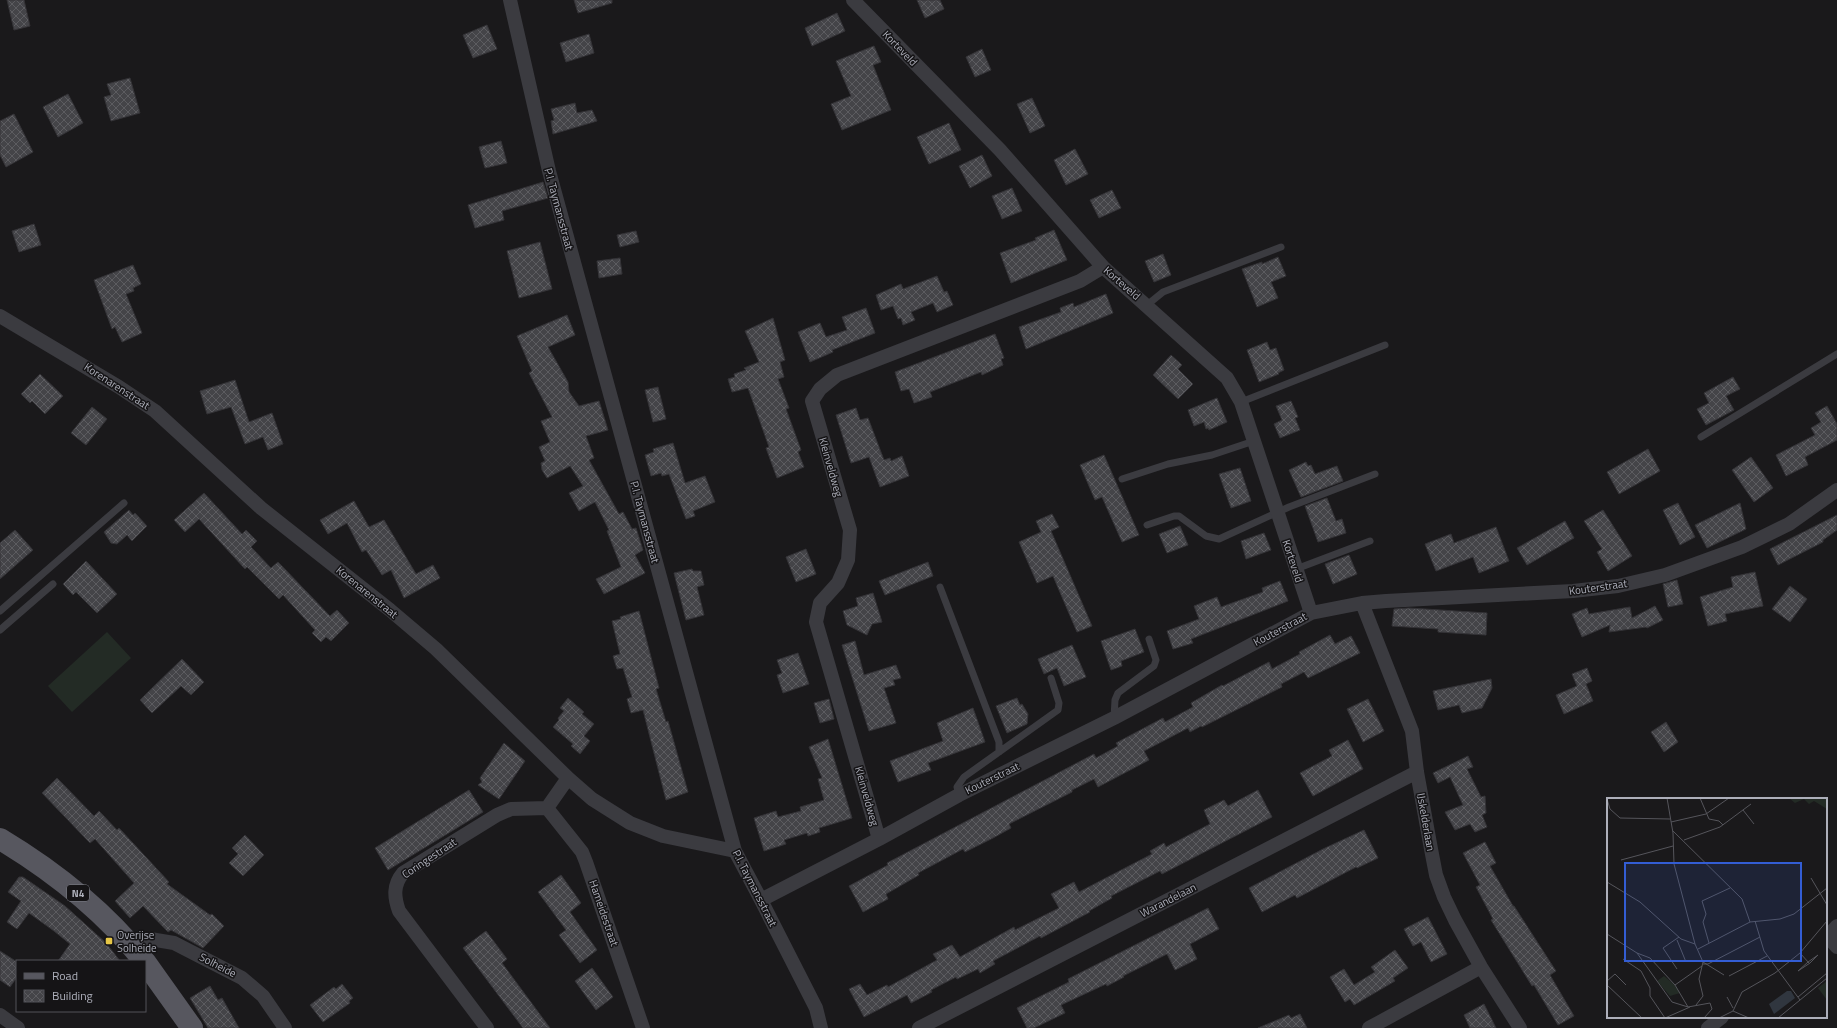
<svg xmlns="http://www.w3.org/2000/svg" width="1837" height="1028" viewBox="0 0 1837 1028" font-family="'Titillium Web',sans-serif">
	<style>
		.grass { fill: #232b25 }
		.building { fill: url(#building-cross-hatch); stroke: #343337 }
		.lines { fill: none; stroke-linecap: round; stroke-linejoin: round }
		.service { stroke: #3b3b40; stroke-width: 7 }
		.minor { stroke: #3b3b40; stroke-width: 14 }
		.primary { stroke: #57575f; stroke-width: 22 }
		.poi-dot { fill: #e6c646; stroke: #151416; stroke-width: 1.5 }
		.labels { text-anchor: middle; stroke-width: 3; stroke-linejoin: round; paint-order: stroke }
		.shield { fill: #151416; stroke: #7f8089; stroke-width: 1 }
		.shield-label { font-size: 10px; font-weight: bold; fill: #adafba }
		.street-label { font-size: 11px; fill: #adafba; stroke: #151416 }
		.poi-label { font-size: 11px; fill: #adafba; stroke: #151416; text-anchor: start }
		.inset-road { fill: none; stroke: #55555b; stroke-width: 1 }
		.view { fill: #335dd4; fill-opacity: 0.15; stroke: #335dd4; stroke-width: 2 }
		.inset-edge { fill: none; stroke: #adafba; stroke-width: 2 }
	</style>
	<defs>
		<pattern id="building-cross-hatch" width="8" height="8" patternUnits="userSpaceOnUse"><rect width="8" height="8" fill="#444448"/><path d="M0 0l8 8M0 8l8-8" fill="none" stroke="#5c5c60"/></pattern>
	</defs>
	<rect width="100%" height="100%" fill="#1a191b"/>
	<!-- grass -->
	<path class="grass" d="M107,632L131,658L72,712L48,686Z"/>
	<!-- building -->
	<path class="building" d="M7,0H24L30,26L14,30Z
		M574,0H612V3L578,13Z
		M917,0H940L944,9L925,18Z
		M837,13L845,31L812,46L805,28Z
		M487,25L497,49L473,58L463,35Z
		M589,34L594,53L566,62L560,43Z
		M874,46L881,62L873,65L891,110L842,130L831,104L851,96L836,61Z
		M982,49L991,70L975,77L966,57Z
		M130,78L140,113L111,121L104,97L111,95L107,84Z
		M68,94L83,123L58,137L43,107Z
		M1032,98L1045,126L1030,133L1017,104Z
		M575,103L577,113L592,110L597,121L553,134L551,121L554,120L551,109Z
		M14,114L33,152L6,167L0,155V121Z
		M949,123L961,150L929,164L917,137Z
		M501,141L507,163L485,168L479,147Z
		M1075,149L1088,174L1066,185L1054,160Z
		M982,155L992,176L970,188L959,166Z
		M543,182L548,198L502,211L504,220L475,228L468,205Z
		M1012,188L1022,211L1002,219L992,196Z
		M1112,190L1121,208L1099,218L1090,200Z
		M34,224L41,245L19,252L12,231Z
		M1054,230L1067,260L1011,283L1000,253L1036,240L1035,238Z
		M636,231L639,242L620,247L617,235Z
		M540,242L552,289L519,298L507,251Z
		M1163,254L1171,275L1154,282L1145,261Z
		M1278,257L1286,276L1271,282L1278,298L1257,307L1242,269L1262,262V264Z
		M620,258L622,274L599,278L597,261Z
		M133,265L141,284L133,288L134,291L126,294L142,333L122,342L115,327L112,329L94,280Z
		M937,276L944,292L947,291L953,305L937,312L933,303L911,312L915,320L903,325L901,318L898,319L893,306L881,310L876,295L901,284L903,289Z
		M1106,294L1113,313L1026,349L1019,327L1061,312L1060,308L1073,303L1074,307Z
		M866,308L875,333L832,350L833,352L810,362L798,332L820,323L826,337L847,330L842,317Z
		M567,315L575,335L548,347L568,382L569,392L579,406L599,401L608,430L586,436L594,458L589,460L619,514L623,512L632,529L636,528L643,550L635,555L645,573L604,594L596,579L621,567L607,531L609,530L595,502L579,511L569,493L583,486L570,466L547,478L542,470L541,463L545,461L539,447L550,442L541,421L552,417L529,373L532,371L517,336Z
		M773,318L785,360L780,362L784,377L778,379L789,408L786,409L801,450L798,452L804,467L777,478L766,448L769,447L748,388L732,392L728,379L735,377L734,374L746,370L744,368L759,362L745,331Z
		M995,334L1004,358L1001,359L1003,365L982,375L981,372L930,392L932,397L914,403L909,389L901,391L895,372Z
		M1267,342L1270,350L1276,348L1284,370L1278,373L1279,374L1259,382L1247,350Z
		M1171,355L1182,365L1178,369L1193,384L1178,399L1153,375Z
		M40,374L63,396L45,414L32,401L30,403L21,394Z
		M1733,377L1740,389L1726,396L1734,410L1706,425L1697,409L1709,403L1704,393Z
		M235,380L249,422L272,413L283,444L268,450L263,437L245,444L231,407L207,414L200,391Z
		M658,387L666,419L653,422L645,390Z
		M1217,398L1227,422L1209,430L1208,428L1206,429L1204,422L1194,426L1188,410Z
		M1291,401L1298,417L1295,418L1300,430L1280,438L1274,424L1282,420L1276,406Z
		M1827,406L1837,424V440L1805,457L1808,465L1786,476L1776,455L1815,435L1811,428L1821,422L1815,413Z
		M92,407L107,419L86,445L71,433Z
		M856,408L860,420L868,418L884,460L890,458L891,461L902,456L909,476L880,487L869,457L851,463L836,415Z
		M673,443L685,483L705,476L715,502L693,511L695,516L686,519L669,474L662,476L661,473L651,476L645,455L654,452L653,449Z
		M1648,449L1660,471L1619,494L1607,472Z
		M1104,455L1139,535L1122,542L1102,497L1095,500L1080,465Z
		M1751,457L1773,488L1754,502L1732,470Z
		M1306,462L1308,466L1311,465L1315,474L1337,466L1343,481L1301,497L1289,470Z
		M1240,468L1251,501L1231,508L1219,474Z
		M204,493L242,534L246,530L257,541L251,547L271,568L278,562L330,616L337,610L349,623L331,641L326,637L321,642L312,633L315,630L283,595L279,599L247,567L245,569L199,519L185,532L174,520Z
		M1327,498L1336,521L1342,519L1346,533L1318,542L1305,506Z
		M354,501L369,527L384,520L416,574L433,565L440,578L404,598L391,570L382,575L366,550L362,552L347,523L328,534L320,520Z
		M1678,503L1695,537L1680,545L1663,510Z
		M1740,503L1746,529L1707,548L1695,525Z
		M129,510L133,515L135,513L147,526L132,541L127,535L117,544L111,543L104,532Z
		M1603,510L1632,556L1608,571L1597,552L1602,549L1584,521Z
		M1052,514L1059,527L1051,531L1092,626L1077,632L1053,576L1037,583L1019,542L1041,532L1036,521Z
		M1837,515V530L1823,540V542L1778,565L1770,549Z
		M1565,521L1574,538L1527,565L1517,548Z
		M1180,526L1188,545L1167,553L1159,534Z
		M1496,527L1509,561L1479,573L1473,557L1436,571L1425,544L1451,534L1454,543Z
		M15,530L33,550L0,579V543Z
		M1264,533L1271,550L1246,559L1241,541Z
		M806,549L816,574L796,582L786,557Z
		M1349,555L1357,574L1333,584L1325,564Z
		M86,561L117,594L97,613L76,592L73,595L63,584Z
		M928,562L933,576L885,595L879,581Z
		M692,569L693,571H701L704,585L697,587L704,615L686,620L674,573Z
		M1755,572L1763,606L1725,614L1727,621L1708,626L1700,597L1733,587L1731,577Z
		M1677,580L1683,604L1668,607L1663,584Z
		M1280,581L1288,601L1191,639L1193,643L1173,649L1167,631L1199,619L1194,606L1217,597L1221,607L1263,592L1262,588Z
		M1790,586L1807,599L1790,622L1772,609Z
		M873,593L882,622L872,624L867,635L847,625L843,611L858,606L856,598Z
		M1655,606L1663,620L1647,628L1646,627L1609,632L1610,625L1582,637L1572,614L1587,608L1589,614L1630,607L1632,618Z
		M1409,608L1487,613L1486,635L1438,632V629L1392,626L1394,609Z
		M639,611L659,688L656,689L666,722L668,721L688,792L666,800L643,710L631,713L627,699L632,697L623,668L617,669L613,656L620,654L612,621L621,619L620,617Z
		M1135,629L1144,652L1121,661L1122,666L1111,670L1101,641Z
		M1330,635L1335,644L1351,636L1360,653L1308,678L1304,672L1281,684L1282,687L1202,727L1201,726L1190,732L1188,728L1144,751L1149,760L1098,787L1094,779L1072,790V792L1009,824L1011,828L993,838L965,852L963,849L918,873L919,875L886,894L888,899L863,912L849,886L888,865L887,863L1094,754L1096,758L1118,746L1116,743L1163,718L1165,722L1193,707L1191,703L1222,685L1223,686L1269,662L1272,669L1300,654L1299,652Z
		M855,641L864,675L896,665L901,678L893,680L895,685L884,688L896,723L869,731L842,645Z
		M1072,645L1086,677L1064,686L1057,668L1044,674L1038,659Z
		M798,653L809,684L783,693L777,675L782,673L777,660Z
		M182,659L204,682L191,695L181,686L152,713L140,700Z
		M1587,668L1592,681L1586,684L1593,701L1564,714L1556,695L1577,686L1572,674Z
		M1491,679L1492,688L1482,708L1462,713L1459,705L1438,710L1433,691Z
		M568,698L584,712L582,714L594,724L584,736L590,741L580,754L571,746L573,744L553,727L559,720L558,718L564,711L560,708Z
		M1017,698L1020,705L1022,704L1028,714L1027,724L1007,733L996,706Z
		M829,699L834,719L820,723L814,703Z
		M1368,699L1384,731L1363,742L1347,709Z
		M973,708L985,742L928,763L931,770L898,782L890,761L943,741L937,723Z
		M1666,722L1678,742L1664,752L1651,732Z
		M828,739L852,818L819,828L820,832L808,836L807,833L784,840L786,844L764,851L754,818L776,811L778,817L801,811L800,807L824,800L818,779L822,778L809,747Z
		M1348,740L1363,769L1313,796L1300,773L1332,756L1329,750Z
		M504,743L525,761L499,799L478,785L482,782L480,778Z
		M1468,756L1473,767L1467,769L1481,797L1485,796L1486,813L1482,815L1487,827L1475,832L1470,824L1455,830L1445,812L1463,805L1450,777L1438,783L1433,773Z
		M57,778L94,816L99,811L117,830L119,828L169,882L167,884L210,915L212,914L224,926L203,948L171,930L168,932L143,906L130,918L115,901L134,883L95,839L90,843L42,793Z
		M469,790L483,812L388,870L375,848Z
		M1258,790L1272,817L1162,874L1160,871L1111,896L1112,898L1089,911L1090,912L1041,938L1040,936L993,961L995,964L980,973L978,969L957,979L956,977L931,990L932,992L911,1003L907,995L864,1017L849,989L860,984L867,995L887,985L888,987L937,960L933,954L952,945L960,957L1014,927L1015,930L1059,908L1051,894L1074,882L1079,892L1152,854L1150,851L1164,843L1166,847L1210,824L1204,810L1224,800L1228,806Z
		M1364,830L1378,858L1357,868L1356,867L1297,898L1295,895L1262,912L1249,888L1323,849Z
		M245,835L264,855L243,876L229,863L238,854L232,848Z
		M1485,842L1496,863L1490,866L1513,906H1514L1556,971L1550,975L1574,1016L1558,1025L1534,985L1532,986L1491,920L1493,919L1476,887L1480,885L1463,853Z
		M561,875L581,903L570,912L597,950L580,963L559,935L566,930L538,892Z
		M19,877H23L65,906L106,943L120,961H58L70,944L54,931L29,913L17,929L7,922L21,901L8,892Z
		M1208,908L1219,929L1190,944L1197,959L1175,970L1167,954L1123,976L1124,977L1107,986L1106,984L1061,1005L1065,1013L1034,1028H1027L1017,1008L1069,982L1068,979Z
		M1428,917L1447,954L1431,962L1421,942L1413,946L1404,929Z
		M486,931L507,959L502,963L550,1028H523L463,948Z
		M1395,950L1408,968L1393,978L1395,981L1354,1005L1350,999L1345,1002L1330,977L1344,969L1354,985L1375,972L1371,967Z
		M0,951L17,962V977L10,987L0,980Z
		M592,968L613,997L596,1010L575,981Z
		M342,984L353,998L349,1001L350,1003L323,1022L310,1005L334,987L336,989Z
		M210,986L218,1000L222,998L239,1028H208L190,998Z
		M1484,1004L1496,1028H1470L1464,1015Z
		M1300,1014L1307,1028H1258L1289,1015L1291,1018Z"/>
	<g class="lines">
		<!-- service -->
		<path class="service" d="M1147,305L1163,292L1281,247
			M1241,402L1385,345
			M1701,437L1837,354
			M1122,479L1168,464L1212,455L1254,441
			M1147,525L1174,516H1179L1206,536L1219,539L1289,507L1375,474
			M1296,569L1370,541
			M940,587L999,742V752
			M0,611L124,503
			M0,630L53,584
			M1114,718L1115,700L1118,693L1154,666L1156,660L1149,639
			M959,795L957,787L964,777L1058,710L1059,703L1051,678"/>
		<!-- minor -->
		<path class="minor" d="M510,0L549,171L735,851L761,900L816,1008L821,1028
			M853,0L1000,150L1103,267L1227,378L1241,402L1311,613
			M0,316L119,387L155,411L261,508L390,610L436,649L568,778L592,799L630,823L663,836L735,851
			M1362,603L1412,731L1417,772L1431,849L1436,875L1444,897L1455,920L1481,967L1520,1028
			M547,808L582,852L586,862L643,1028
			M879,839L816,622L820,603L838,583L848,560L850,530L812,401L820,389L837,375L1080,281L1103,267
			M761,900L879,839L959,795L1114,718L1311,613L1362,603L1386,601L1573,591L1618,586L1665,575L1742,547L1789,524L1837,490
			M1828,937L1837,947
			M1826,938L1837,926
			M130,944L150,939L174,943L242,978L263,996L285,1028
			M0,1015L18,1028
			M487,1028L399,911C394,897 393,885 403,873L497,815L511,809L547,808L568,778
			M919,1028L1417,772
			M1369,1028L1481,967
			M1708,1028L1722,1017"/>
		<!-- primary -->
		<path class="primary" d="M0,839C55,872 104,911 144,961
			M145,962L192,1028"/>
	</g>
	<!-- markers -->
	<rect class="poi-dot" x="105" y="937" width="8" height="8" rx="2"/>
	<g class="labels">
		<!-- shield labels -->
		<rect class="shield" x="67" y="885" width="22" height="16" rx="3"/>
		<g class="shield-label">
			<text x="78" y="897">N4</text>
		</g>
		<!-- street labels -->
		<g class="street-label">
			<text transform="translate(900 48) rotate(46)" y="4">Korteveld</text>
			<text transform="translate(559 209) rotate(75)" y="4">P.I. Taymansstraat</text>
			<text transform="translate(1122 283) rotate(41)" y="4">Korteveld</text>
			<text transform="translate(117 386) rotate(33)" y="4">Korenarenstraat</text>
			<text transform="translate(831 467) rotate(74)" y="4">Kleinveldweg</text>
			<text transform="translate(645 522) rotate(75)" y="4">P.I. Taymansstraat</text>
			<text transform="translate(1293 561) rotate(72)" y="4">Korteveld</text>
			<text transform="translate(1598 587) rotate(-8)" y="4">Kouterstraat</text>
			<text transform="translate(367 592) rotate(39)" y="4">Korenarenstraat</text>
			<text transform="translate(1280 629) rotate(-28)" y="4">Kouterstraat</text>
			<text transform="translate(992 778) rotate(-26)" y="4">Kouterstraat</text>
			<text transform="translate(867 796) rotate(74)" y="4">Kleinveldweg</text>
			<text transform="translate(1426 822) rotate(80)" y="4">IJskelderlaan</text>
			<text transform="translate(429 858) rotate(-34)" y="4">Coringestraat</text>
			<text transform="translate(755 888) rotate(63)" y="4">P.I. Taymansstraat</text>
			<text transform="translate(1168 900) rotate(-27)" y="4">Warandelaan</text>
			<text transform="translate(604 913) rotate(71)" y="4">Hameidestraat</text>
			<text transform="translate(218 965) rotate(27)" y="4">Solheide</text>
		</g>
		<!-- poi labels -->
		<g class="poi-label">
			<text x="117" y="939">Overijse<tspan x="117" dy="13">Solheide</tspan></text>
		</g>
	</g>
	<!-- overview -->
	<g transform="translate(1607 798)">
		<rect width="220" height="220" fill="#1a191b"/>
		<path d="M182,0H220V11L207,3L202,6L197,1L188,5ZM220,183V202L211,190Z" fill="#232b25"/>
		<path d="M57,178L68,187L73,195L63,198L50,183Z" fill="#232b25"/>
		<path d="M180,193H184L188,200L167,216L162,206Z" fill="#30363f"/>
		<path class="inset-road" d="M60,0L66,35L67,66L88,146L96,164L92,181L96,198L89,207M93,0L102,21L112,23L116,27M0,1L3,11L13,20L63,21M136,12L147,26M64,24L99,16L122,0M66,33L135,101L143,124M77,42L113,29L144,6M14,62L66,48M204,80L220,107M0,84L33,104L74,141L88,146M148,123L157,153L193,202M0,136L30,155L65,204L81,209L103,205L105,211L97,220M70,142L79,164M102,145L96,124L99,116L95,103L123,90M91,151L143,124L173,121L187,116L220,90M30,155L43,160L68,187L81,209M193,155L202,165M211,157L203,165L191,173L201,164ZM16,161L34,173L43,190V198L58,220M96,164L117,177M96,166H101L153,139M70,171L56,150L72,139M122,178L160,158M0,183L8,176L19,187M0,187L35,220M68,187L95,168M120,199L126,210M191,199L220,175M126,213L135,194L168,175L193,155L220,123M58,220L83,209M112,220L126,213L142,220M171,220L220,180"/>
		<path class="view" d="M18,65H194V163H18Z"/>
		<rect width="220" height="220" class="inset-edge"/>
	</g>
	<!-- legend -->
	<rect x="16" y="960" width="130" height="52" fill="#151416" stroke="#525258"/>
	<rect x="24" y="973" width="20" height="6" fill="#57575f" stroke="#525258"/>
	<text x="52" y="980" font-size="12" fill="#adafba">Road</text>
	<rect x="24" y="990" width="20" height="12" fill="url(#building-cross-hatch)" stroke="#525258"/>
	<text x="52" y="1000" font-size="12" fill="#adafba">Building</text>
</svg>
